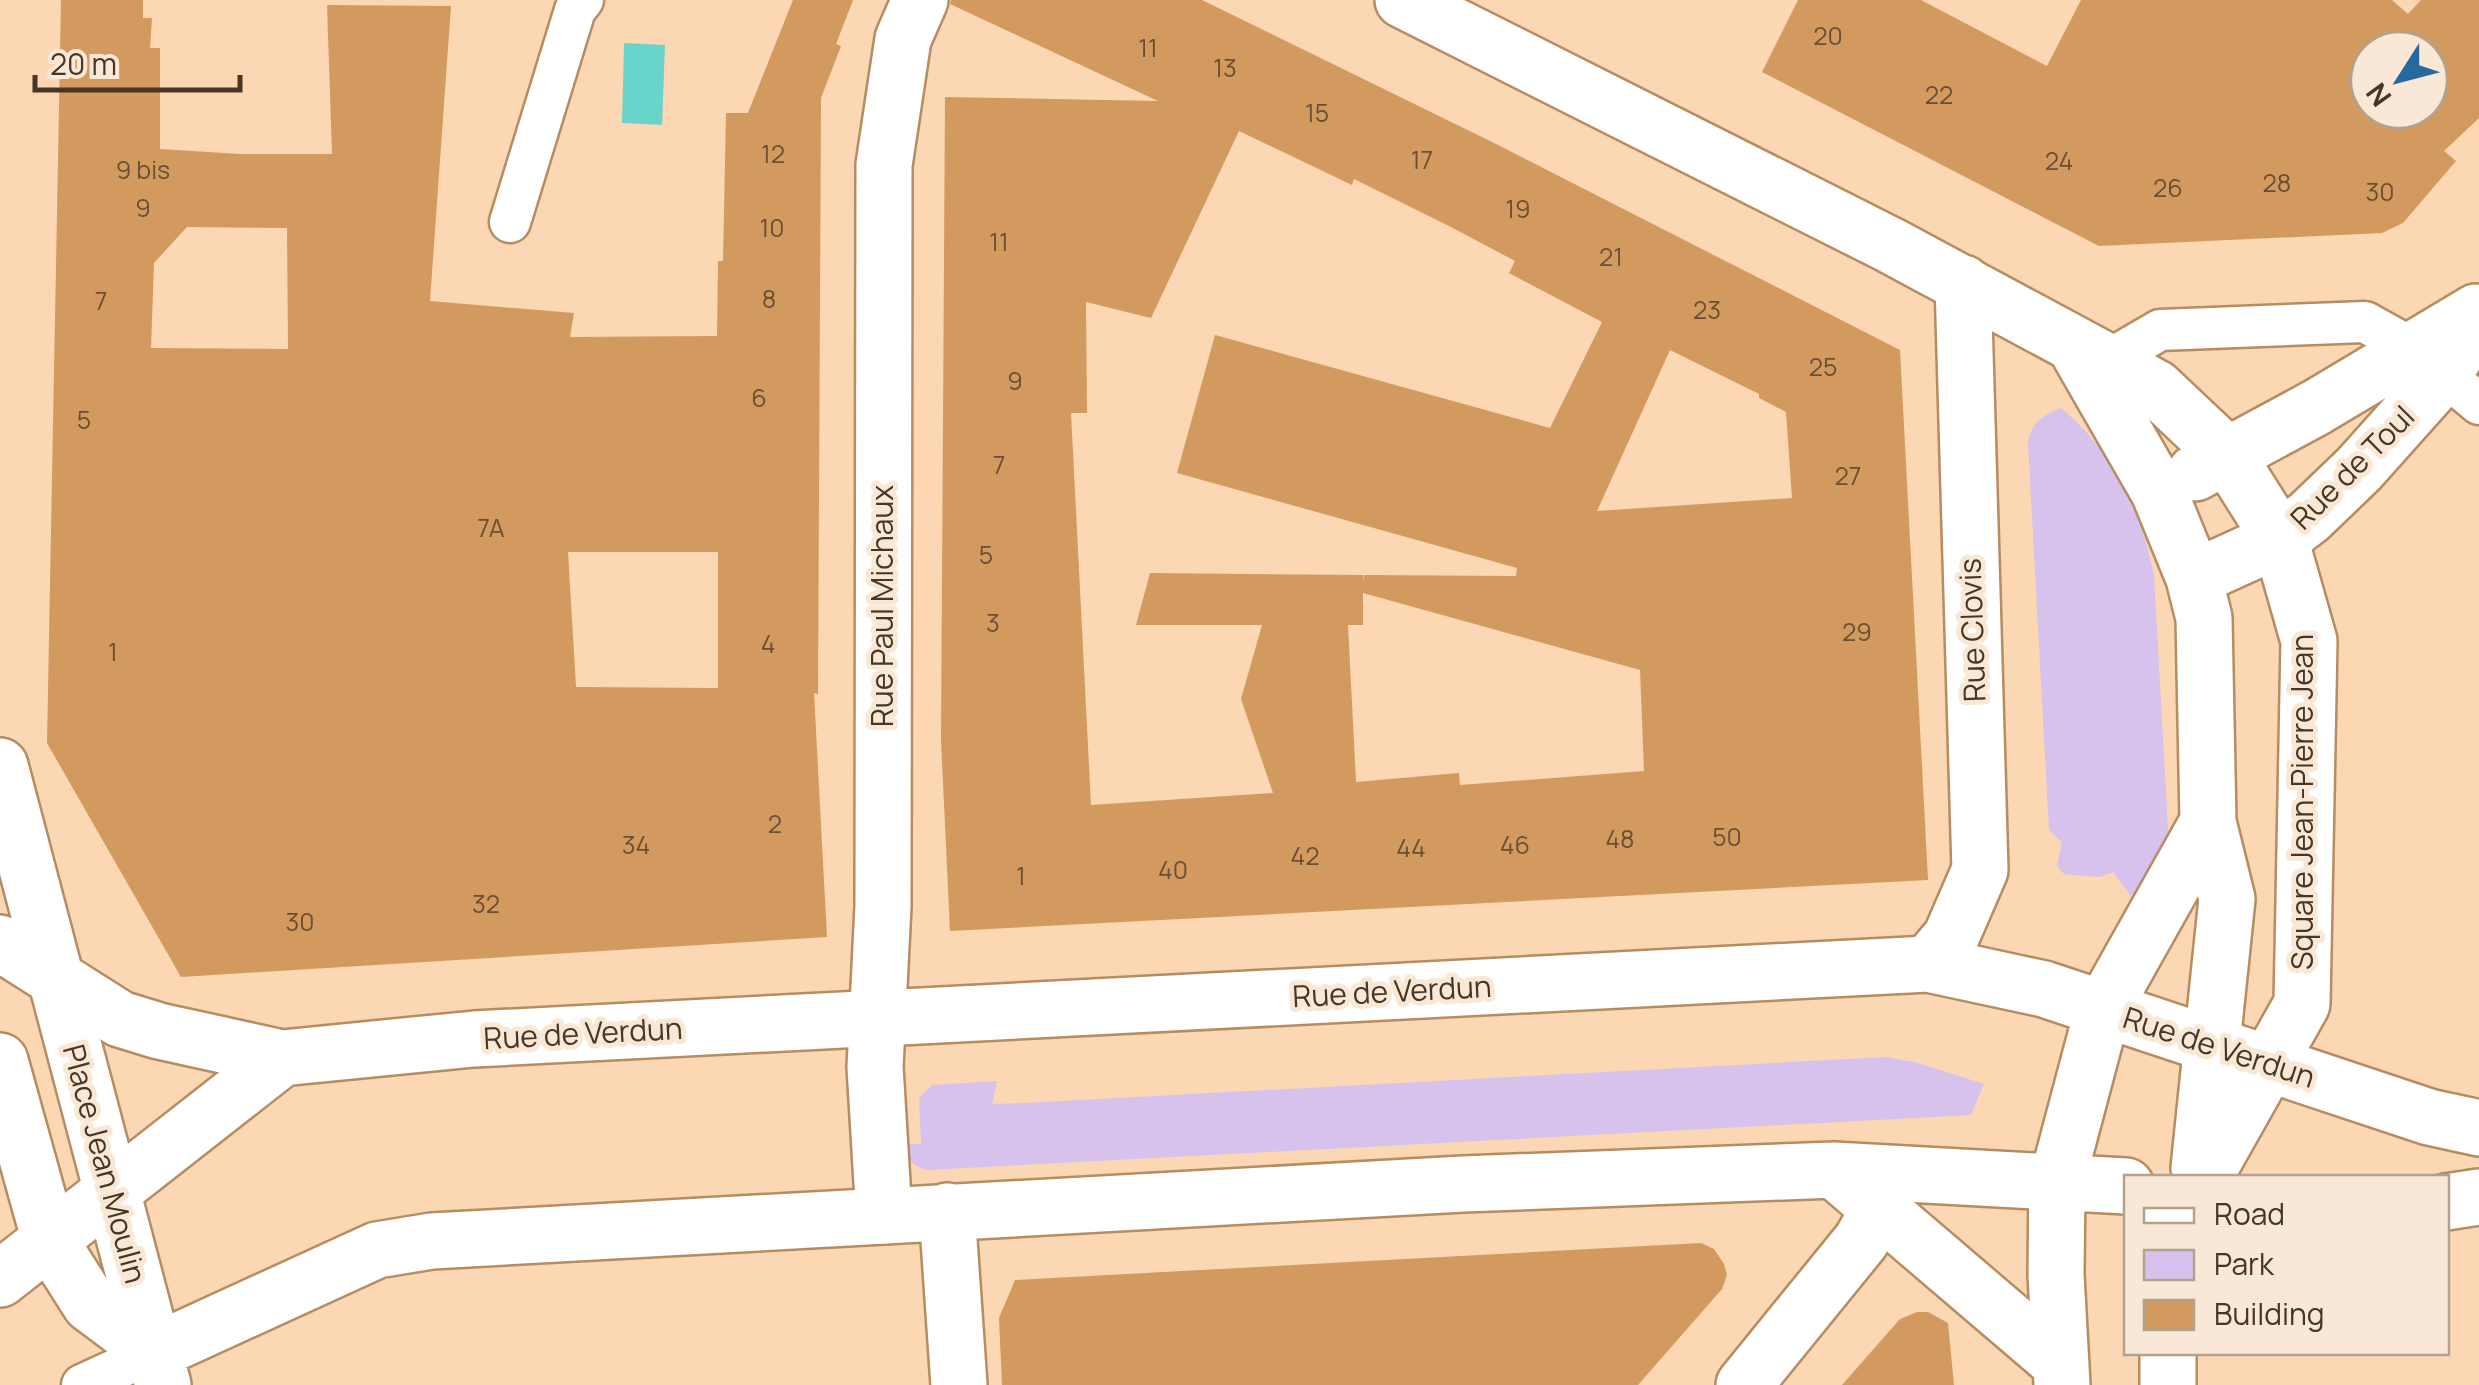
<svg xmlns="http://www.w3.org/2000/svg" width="2479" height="1385" viewBox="0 0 2479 1385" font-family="Manrope,sans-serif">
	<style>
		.green { fill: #d6c2ec }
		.water { fill: #69d4c9 }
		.building { fill: #d29a5f; fill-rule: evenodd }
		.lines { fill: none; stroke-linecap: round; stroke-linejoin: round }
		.lane-casing { stroke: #b68c62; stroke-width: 45 }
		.street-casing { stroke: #b68c62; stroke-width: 60 }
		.secondary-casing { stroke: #b68c62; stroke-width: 60 }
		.lane { stroke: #fff; stroke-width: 40 }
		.street { stroke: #fff; stroke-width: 55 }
		.secondary { stroke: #fff; stroke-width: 55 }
		.labels { text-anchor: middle; stroke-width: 10; stroke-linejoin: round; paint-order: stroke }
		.number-label { font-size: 25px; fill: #6a4f34 }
		.street-label { font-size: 30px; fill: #483625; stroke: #fae8d7 }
	</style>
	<rect width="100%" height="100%" fill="#fbd7b4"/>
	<!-- green -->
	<path class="green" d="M2061,408C2116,455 2139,505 2154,575L2168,828C2164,853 2151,879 2131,896L2113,872L2100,877L2064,874L2057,866L2062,842L2049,830L2028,443C2030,424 2044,414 2061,408Z
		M1886,1057L1918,1063L1984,1084L1971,1115L927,1170C911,1165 907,1159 900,1144H921L919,1098L932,1085L997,1081L992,1104L1025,1103Z"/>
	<!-- water -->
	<path class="water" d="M624,43L665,45L662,125L622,123Z"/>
	<!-- building -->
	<path class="building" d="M61,0H143V18H152L150,48H160V149L240,154H332L327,5L451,6L430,301L574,313L570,337L717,336L718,261H723L726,113H748L793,0H853L836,44L841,46L821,98L818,694L814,693L827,937L181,977L47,743ZM187,227L287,228L288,349L151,348L154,263ZM568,552H718V688L576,687Z
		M951,0H1202L1490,141L1900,350L1928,880L950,931L941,740L945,97L1158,101L950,4ZM1239,131L1352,185L1354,179L1451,227L1515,261L1509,273L1602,322L1550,428L1215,335L1177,473L1517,568L1516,576L1364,575L1363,581V575L1150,573L1136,625H1262L1241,699L1273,793L1091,805L1071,413H1087L1086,302L1151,318ZM1670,350L1759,394V398L1786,412L1792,498L1597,511ZM1363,593L1640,670L1644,771L1460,785L1459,773L1356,782L1348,625H1363Z
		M1798,0H1921L2047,66L2081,0H2392L2408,14L2421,0H2479V118L2444,151L2456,161L2403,223L2382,233L2099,246L1762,72ZM2369,50H2429V110H2369Z
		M1701,1243L1714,1249L1724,1264L1727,1275L1722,1289L1638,1385H1002L999,1318L1015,1280Z
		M1917,1312H1928L1948,1323L1954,1385H1842L1900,1319Z"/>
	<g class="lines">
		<defs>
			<path id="lane" d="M510,222L575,10L583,0
				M2105,362L2160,330L2365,322L2415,350L2479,404
				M82,1385L154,1352"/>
			<path id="street" d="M1928,964L1951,937L1980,870L1963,283
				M947,1211L959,1385
				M884,1216L875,1067L883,906L884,165L903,39L920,0
				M1744,1385L1861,1241L1880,1208"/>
			<path id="secondary" d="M1403,0L1890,245L2156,388L2227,455L2280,539L2309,641L2302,1004L2204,1178
				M2075,346L2159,492L2194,578L2204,618L2208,822L2227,899L2199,1168
				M2195,473L2317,407L2476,312
				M2194,578L2280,539L2309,517L2359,469L2443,375L2479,318
				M0,766L163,1385
				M0,943L120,1019L159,1031L282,1058L474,1039L1928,964L2044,989L2429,1117L2479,1128
				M0,1061L50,1241L90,1304L154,1352
				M1834,1170L2061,1364
				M2446,1202L2479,1197
				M0,1279L282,1058
				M154,1352L377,1250L432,1241L1463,1184L1834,1170L2126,1186
				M2168,1352V1385
				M2062,1385L2056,1275L2057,1182L2103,1009L2208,822"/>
		</defs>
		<!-- lane casing -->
		<use href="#lane" class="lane-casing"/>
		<!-- street casing -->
		<use href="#street" class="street-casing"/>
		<!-- secondary casing -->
		<use href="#secondary" class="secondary-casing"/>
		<!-- lane -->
		<use href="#lane" class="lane"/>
		<!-- street -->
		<use href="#street" class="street"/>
		<!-- secondary -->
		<use href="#secondary" class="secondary"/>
	</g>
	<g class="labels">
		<!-- number labels -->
		<g class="number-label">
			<text x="1828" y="45">20</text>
			<text x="1148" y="57">11</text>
			<text x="1225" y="77">13</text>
			<text x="1939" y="104">22</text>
			<text x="1317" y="122">15</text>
			<text x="773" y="163">12</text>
			<text x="1422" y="169">17</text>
			<text x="2059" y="170">24</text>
			<text x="143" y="179">9 bis</text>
			<text x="2277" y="192">28</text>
			<text x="2168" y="197">26</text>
			<text x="2380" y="201">30</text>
			<text x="143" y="217">9</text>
			<text x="1518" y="218">19</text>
			<text x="772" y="237">10</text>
			<text x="999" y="251">11</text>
			<text x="1611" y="266">21</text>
			<text x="769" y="308">8</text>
			<text x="101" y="310">7</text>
			<text x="1707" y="319">23</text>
			<text x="1823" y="376">25</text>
			<text x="1015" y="390">9</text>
			<text x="759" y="407">6</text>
			<text x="84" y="429">5</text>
			<text x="999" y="474">7</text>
			<text x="1848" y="485">27</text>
			<text x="491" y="537">7A</text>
			<text x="986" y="564">5</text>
			<text x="993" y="632">3</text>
			<text x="1857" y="641">29</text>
			<text x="768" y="653">4</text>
			<text x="113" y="661">1</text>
			<text x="775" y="833">2</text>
			<text x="1727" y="846">50</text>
			<text x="1620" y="848">48</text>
			<text x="636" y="854">34</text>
			<text x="1515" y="854">46</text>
			<text x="1411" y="857">44</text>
			<text x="1305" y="865">42</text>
			<text x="1173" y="879">40</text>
			<text x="1021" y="885">1</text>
			<text x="486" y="913">32</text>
			<text x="300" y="931">30</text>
		</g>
		<!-- street labels -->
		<g class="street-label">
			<text transform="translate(2353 468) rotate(-45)" y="10">Rue de Toul</text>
			<text transform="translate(883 606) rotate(-90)" y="10">Rue Paul Michaux</text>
			<text transform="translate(1973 630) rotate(-92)" y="10">Rue Clovis</text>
			<text transform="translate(2303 802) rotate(-90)" y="10">Square Jean-Pierre Jean</text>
			<text transform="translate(1392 992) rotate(-3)" y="10">Rue de Verdun</text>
			<text transform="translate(583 1034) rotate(-3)" y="10">Rue de Verdun</text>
			<text transform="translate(2219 1048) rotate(18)" y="10">Rue de Verdun</text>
			<text transform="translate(104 1164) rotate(75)" y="10">Place Jean Moulin</text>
		</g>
	</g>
	<!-- legend -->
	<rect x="2124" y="1175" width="325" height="180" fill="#fae8d7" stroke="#b3a190" stroke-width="2.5"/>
	<rect x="2144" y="1208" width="50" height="15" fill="#ffffff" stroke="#b3a190" stroke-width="2.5"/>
	<text x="2214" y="1225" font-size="30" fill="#483625">Road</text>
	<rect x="2144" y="1250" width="50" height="30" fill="#d6c2ec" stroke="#b3a190" stroke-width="2.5"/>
	<text x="2214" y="1275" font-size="30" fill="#483625">Park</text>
	<rect x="2144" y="1300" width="50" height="30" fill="#d29a5f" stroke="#b3a190" stroke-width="2.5"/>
	<text x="2214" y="1325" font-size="30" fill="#483625">Building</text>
	<!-- north arrow -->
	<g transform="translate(2399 80) rotate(234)"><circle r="48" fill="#fae8d7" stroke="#b3a190" stroke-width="2.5"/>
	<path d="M0-8L18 38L0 25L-18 38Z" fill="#25699e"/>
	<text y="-15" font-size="28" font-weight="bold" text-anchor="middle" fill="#483625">N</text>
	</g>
	<!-- scale -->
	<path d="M35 75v15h205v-15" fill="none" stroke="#483625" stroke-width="5"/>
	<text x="50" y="75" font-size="30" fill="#483625" stroke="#fae8d7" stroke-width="8" paint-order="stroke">20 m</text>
</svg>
